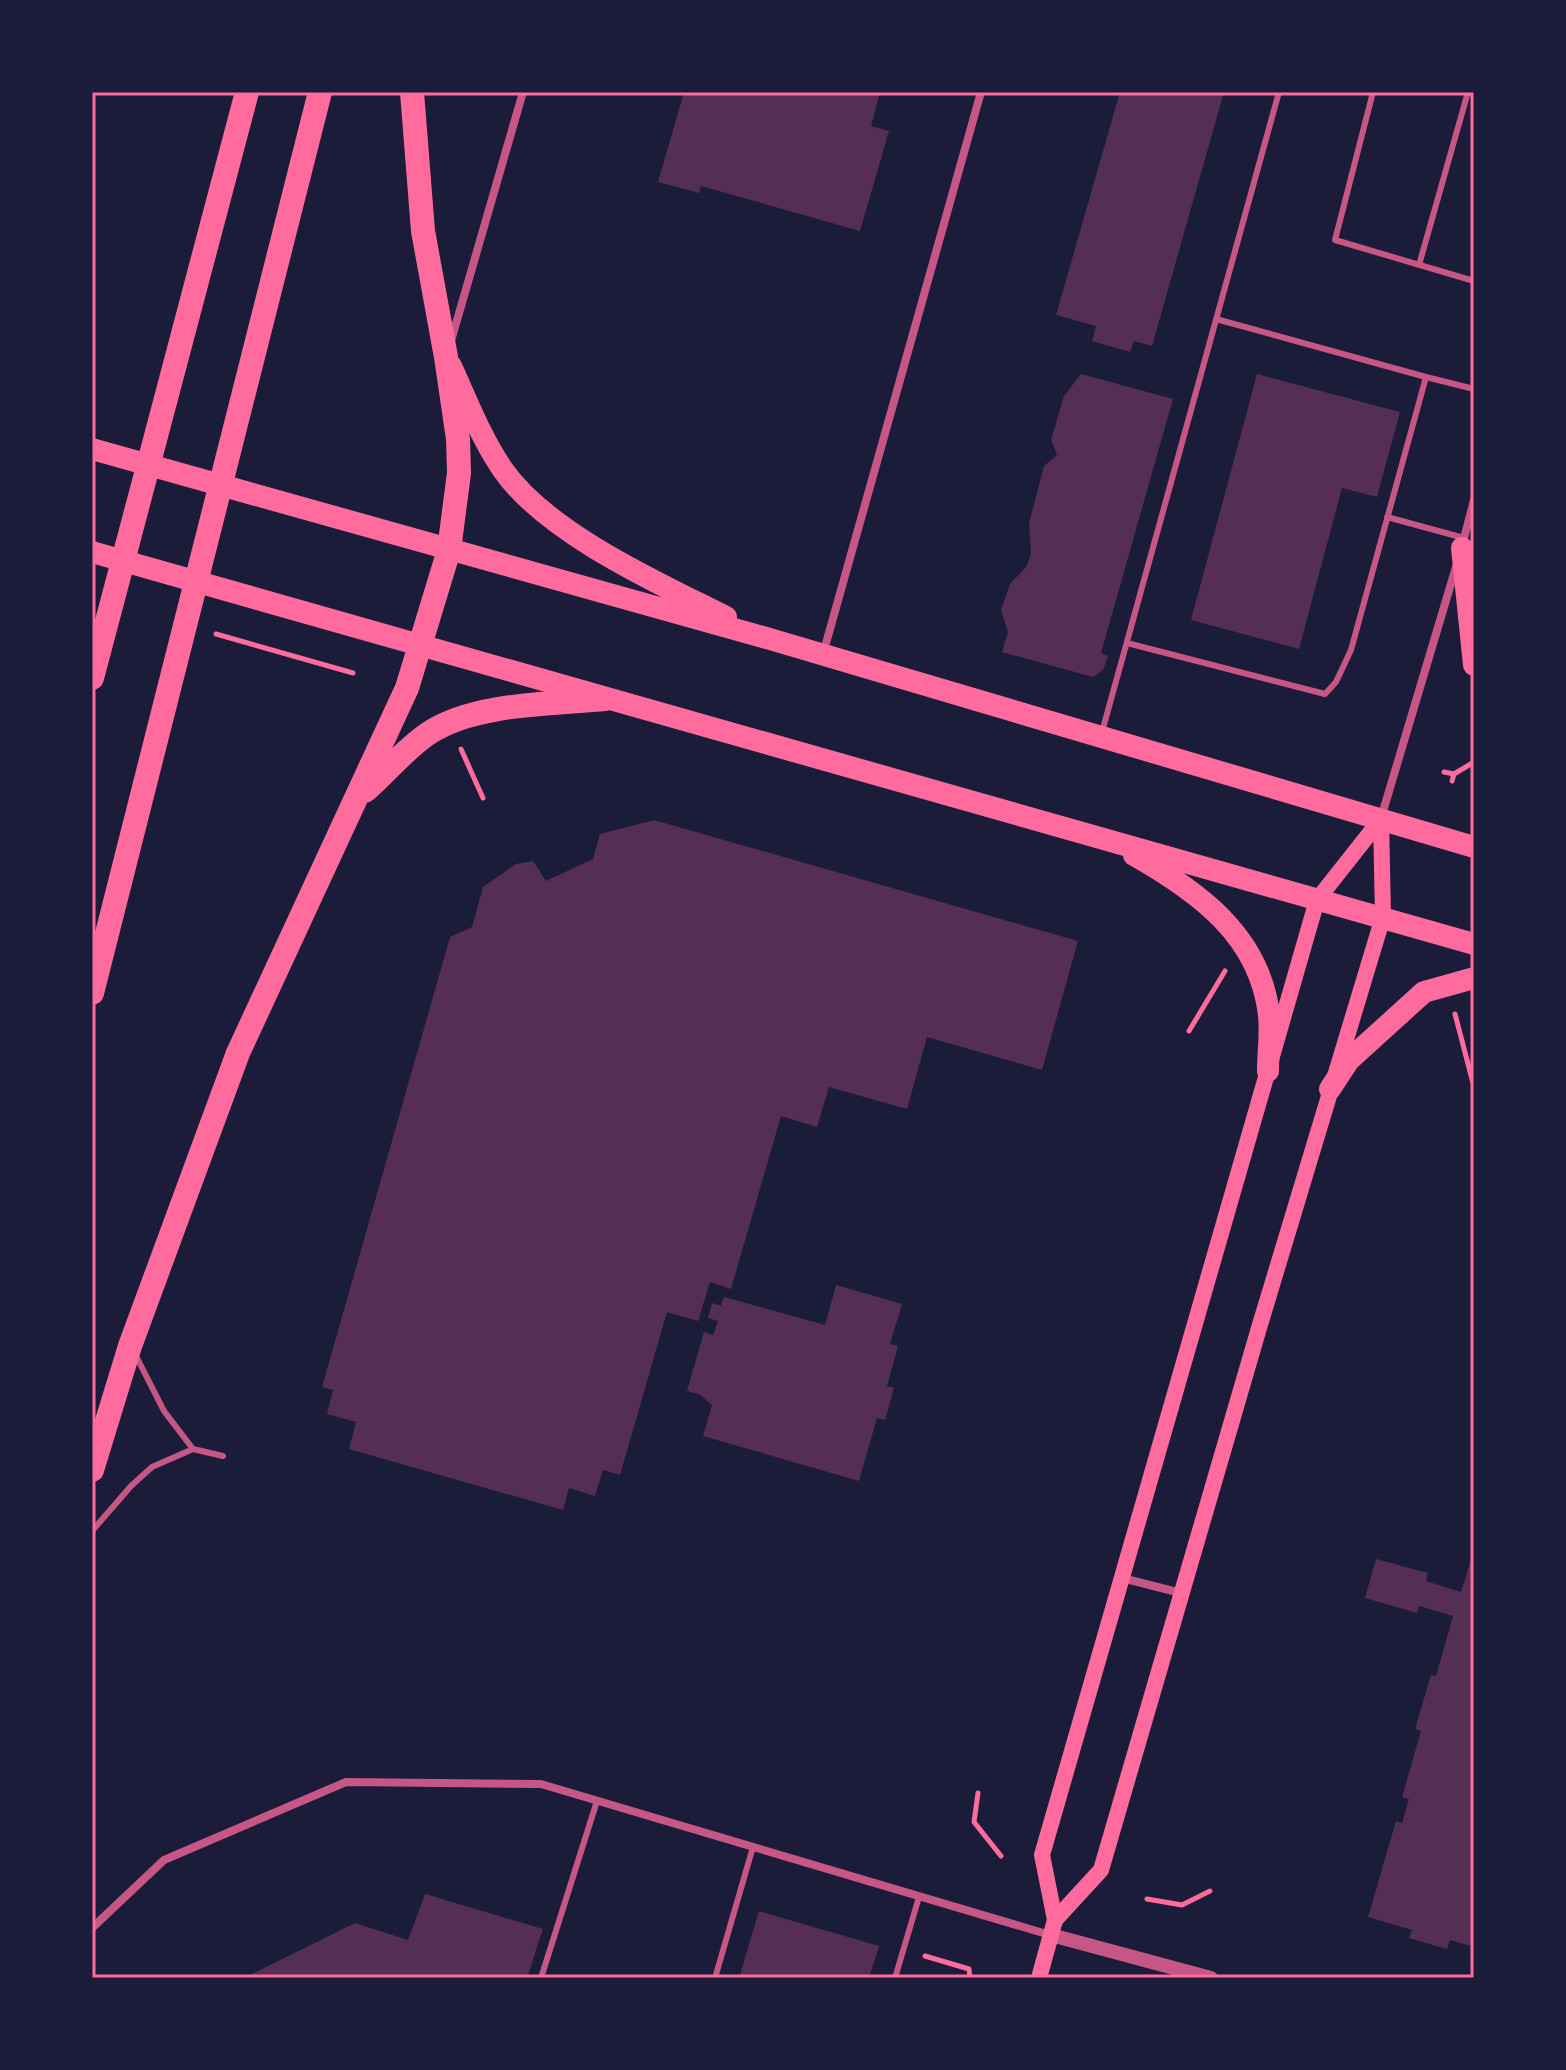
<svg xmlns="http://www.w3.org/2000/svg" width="1566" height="2070" viewBox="0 0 1566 2070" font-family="'Roboto Serif',serif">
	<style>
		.building { fill: #542f53 }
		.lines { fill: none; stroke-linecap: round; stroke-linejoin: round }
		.path { stroke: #ff6b9d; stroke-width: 5 }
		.service { stroke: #c65784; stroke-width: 6 }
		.minor { stroke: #c65784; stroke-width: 8 }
		.tertiary { stroke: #c65784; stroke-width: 14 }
		.secondary { stroke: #ff6b9d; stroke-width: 16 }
		.trunk { stroke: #ff6b9d; stroke-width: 22 }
		.motorway { stroke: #ff6b9d; stroke-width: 24 }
		.neatline { fill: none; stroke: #ff6b9d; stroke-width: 3 }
	</style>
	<rect width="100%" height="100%" fill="#1b1b3a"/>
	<!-- building -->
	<path class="building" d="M684,92H880L871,126L889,131L860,231L701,186L699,193L658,182Z
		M1120,92H1224L1152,346L1134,341L1130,352L1092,341L1096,326L1056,315Z
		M1081,374L1173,399L1101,653L1108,656L1103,670L1093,677L1002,652L1008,632L1001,610L1010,584L1026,567L1031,555L1029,523L1044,466L1057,455L1051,440L1064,396Z
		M1257,374L1400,412L1377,497L1342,488L1299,649L1191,620Z
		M654,820L1078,941L1042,1070L927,1037L907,1109L829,1087L817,1127L781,1116L731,1289L710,1282L698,1321L667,1312L620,1475L603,1470L595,1496L569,1488L563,1510L349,1449L356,1422L327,1414L333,1390L322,1387L450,937L472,927L483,887L516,864L533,861L546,881L593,859L600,834Z
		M836,1285L902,1304L890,1344L898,1346L887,1386L894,1388L885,1420L877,1418L859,1481L703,1436L712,1405L699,1394L687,1391L704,1332L713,1335L718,1321L708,1318L712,1303L721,1306L724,1297L825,1325Z
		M1474,1550V1947L1450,1940L1447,1949L1409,1938L1412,1930L1368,1917L1396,1821L1402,1823L1409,1799L1402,1797L1421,1731L1415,1729L1431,1675L1436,1676L1453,1616L1419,1606L1417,1613L1365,1598L1376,1559L1428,1573L1426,1581L1461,1592Z
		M425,1894L543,1929L527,1978H251L252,1974L355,1923L408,1940Z
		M759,1911L879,1946L869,1978H739Z"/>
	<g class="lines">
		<!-- path -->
		<path class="path" d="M216,634L353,673
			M461,749L483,798
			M1444,772L1454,774
			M1452,781L1454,774L1474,762
			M1455,1014L1473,1083
			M1189,1031L1225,971
			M978,1793L974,1822L1001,1856
			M1147,1899L1182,1905L1210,1891
			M925,1956L969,1969L970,1978"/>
		<!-- service -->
		<path class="service" d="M1373,92L1335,240L1474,281
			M1419,265L1468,92
			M1426,377L1474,389
			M1387,517L1464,538
			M1127,643L1325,694L1336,682L1351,650L1426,377L1216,319
			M1102,732L1279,92
			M135,1354L164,1411L193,1449
			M92,1531L131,1486L152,1467L193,1449L223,1456
			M541,1978L597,1801
			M715,1978L753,1847
			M895,1978L919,1897"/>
		<!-- minor -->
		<path class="minor" d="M451,341L523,92
			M1462,546L1474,500
			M823,654L981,92
			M1381,818L1456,567
			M1122,1578L1181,1593
			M92,1928L164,1860L346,1782L541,1784L1050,1935"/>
		<!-- tertiary -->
		<path class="tertiary" d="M1051,1935L1211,1978"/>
		<!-- secondary -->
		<path class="secondary" d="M1055,1920L1101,1870L1259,1328L1383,917L1381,819
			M1039,1978L1055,1920L1042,1855L1317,900L1381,819"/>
		<!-- trunk -->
		<path class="trunk" d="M451,366C467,401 481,438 503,470C547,533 658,583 726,617
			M92,449L770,639L1474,847
			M1462,548L1474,665
			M92,552L1474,944
			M1134,855C1199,892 1260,936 1269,1015C1271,1033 1268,1053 1268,1071
			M1330,1089L1349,1060L1424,992L1474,978"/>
		<!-- motorway -->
		<path class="motorway" d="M92,678L247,92
			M365,791C386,773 406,748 429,733C474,703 552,704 605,699
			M92,993L320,92
			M92,1470L130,1346L238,1053L407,688L449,550L459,473L458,439L446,357L423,231L412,92"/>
	</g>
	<!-- border -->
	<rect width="1566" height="2070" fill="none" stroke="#1b1b3a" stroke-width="188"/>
	<rect x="94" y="94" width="1378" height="1882" class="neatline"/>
</svg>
